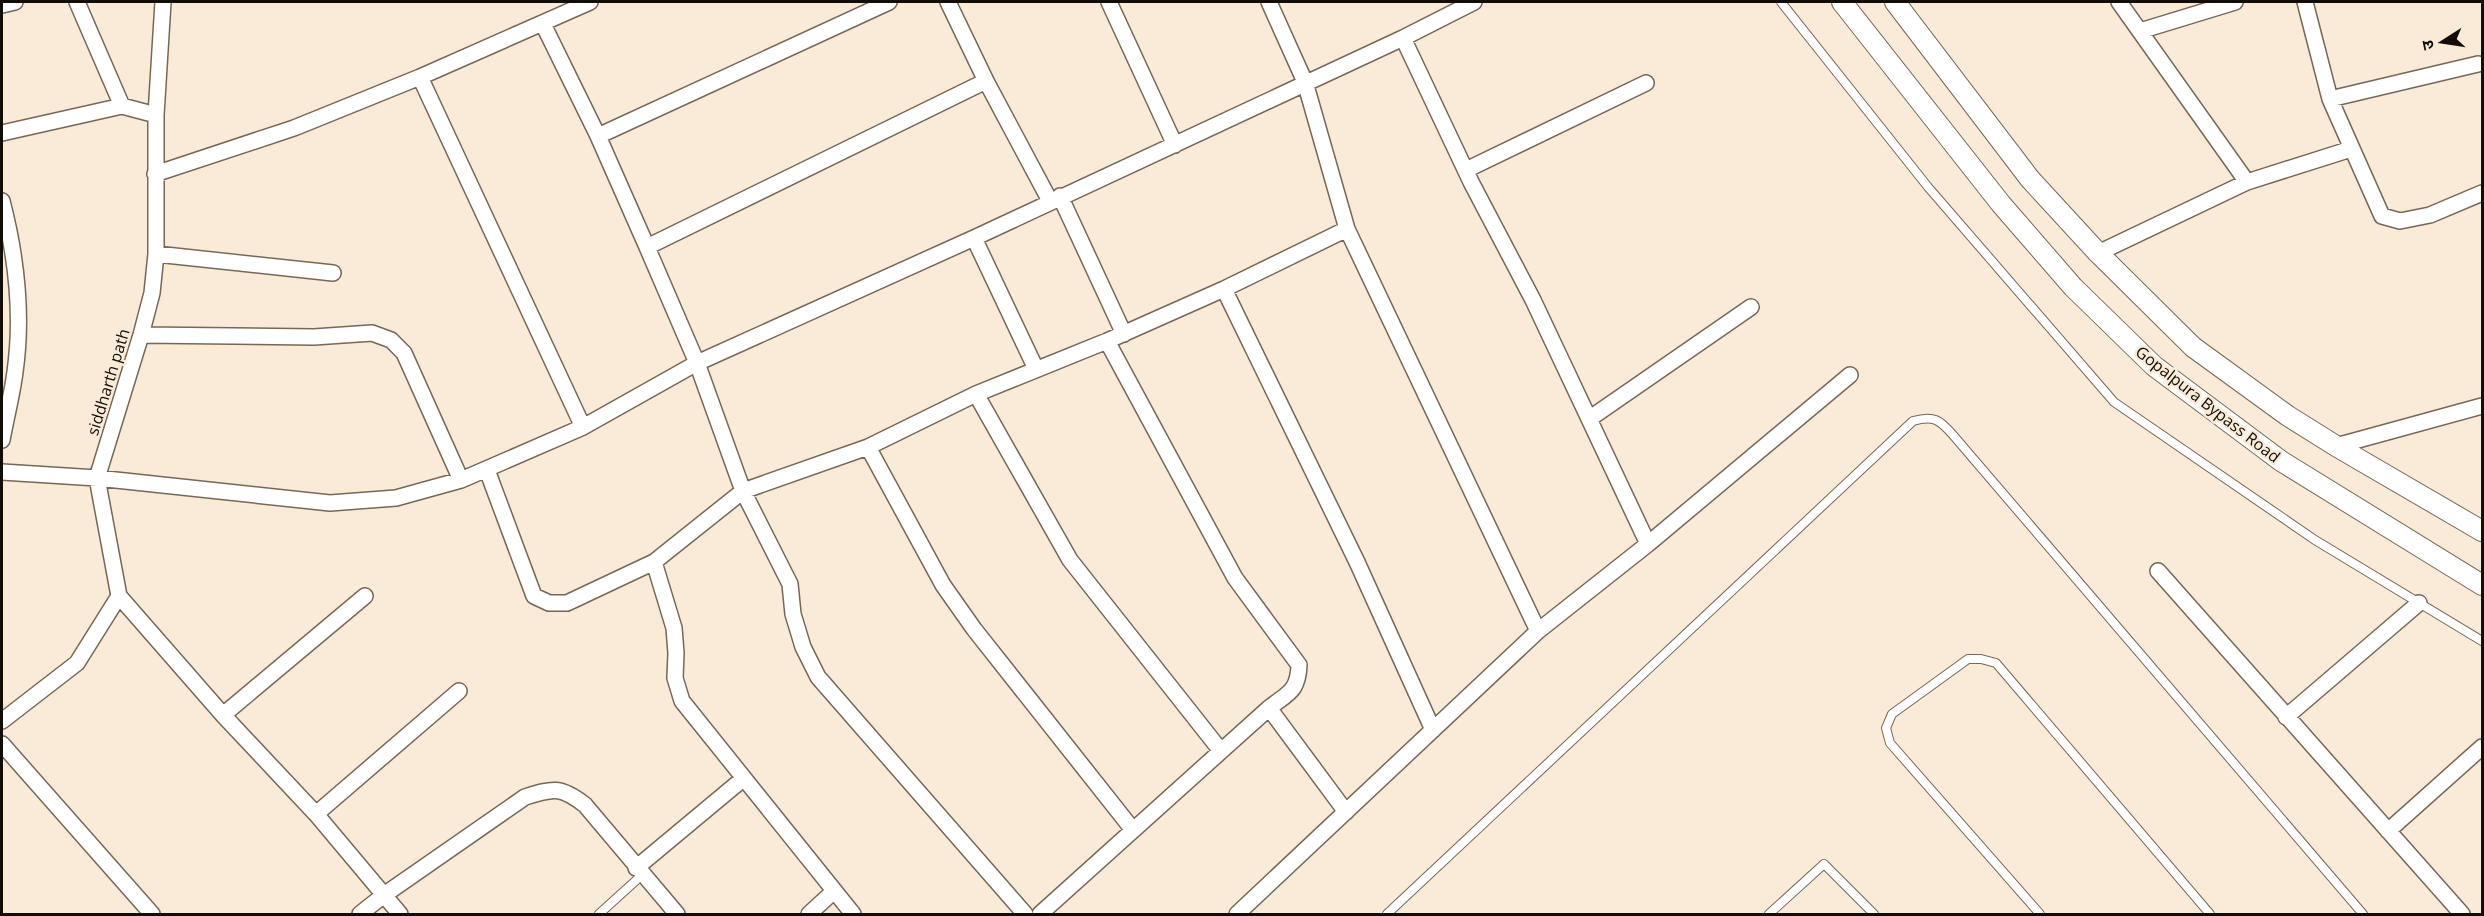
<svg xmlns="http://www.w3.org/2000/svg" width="2484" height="916" viewBox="0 0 2484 916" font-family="'Open Sans','Noto Sans Devanagari',sans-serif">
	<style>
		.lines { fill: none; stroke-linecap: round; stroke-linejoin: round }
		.service-casing { stroke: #756858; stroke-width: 10 }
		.minor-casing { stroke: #756858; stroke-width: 18 }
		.tertiary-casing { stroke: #756858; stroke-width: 22 }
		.service { stroke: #fff; stroke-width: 8 }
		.minor { stroke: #fff; stroke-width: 15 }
		.tertiary { stroke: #fff; stroke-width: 20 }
		.labels { text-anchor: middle; stroke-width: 5; stroke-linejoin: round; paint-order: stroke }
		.street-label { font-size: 16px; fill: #120d07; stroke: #faebd8 }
	</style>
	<rect width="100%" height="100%" fill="#faebd8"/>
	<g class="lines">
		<defs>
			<path id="service" d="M1781,2L1928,187L2114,402L2315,540L2482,641
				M599,914L642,875
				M1387,914L1913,421C1934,415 1940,420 1953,435L2363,914
				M1769,914L1824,864L1874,914
				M2040,914L1890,743L1886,728L1892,714L1968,659H1981L1996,663L2210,914"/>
			<path id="minor" d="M77,2L122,106
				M948,2L986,81
				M1109,2L1175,145
				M1269,2L1305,82L1347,229
				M2119,2L2247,182
				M2305,2L2330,99L2382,216L2400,221L2430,215L2482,193
				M2,5L15,2
				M543,24L598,136L647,247L697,363L743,491L790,584L793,614L803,647L818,677L1025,914
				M2140,31L2235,2
				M1403,38L1471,182L1533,300L1648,544
				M420,77L583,427
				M2330,99L2478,64
				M2,133L122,106L156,115
				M598,136L889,2
				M1466,170L1646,83
				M155,174L294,128L420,77L590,2
				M1060,196L1124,334
				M2,201C16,255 23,315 15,372C12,395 6,418 2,440
				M974,238L1036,369
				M647,247L986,81L1050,201
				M2098,253L2247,182L2351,149
				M156,254L333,273
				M1224,289L1357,562L1433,730
				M141,335L314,337L372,333L391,340L404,353L461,480
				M1107,341L1224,289L1347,229L1538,631
				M976,394L1070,560L1221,751
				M1589,419L1751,307
				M2336,446L2482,406
				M868,447L943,585L974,629L1133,830
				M487,470L534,596L549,603H567L654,562L743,491L868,447L976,394L1107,341L1235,578L1299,665C1298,692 1288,693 1269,708L1040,914
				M2,472L97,478L330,503L396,498L461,480L583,427L697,363L974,238L1403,38L1474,2
				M654,562L674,628L676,653L675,678L682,701L853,914
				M2158,571L2462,914
				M119,596L223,715L316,814L384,895L360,914
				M1269,708L1346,812
				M223,715L365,596
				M2286,717L2419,603
				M2,721L77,663L119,596L97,478L141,335L152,293L156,254V115L163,2
				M2,744L152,914
				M316,814L459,691
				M2388,831L2482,747
				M636,868L744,778
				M400,914L384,895L525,797C553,788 561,786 585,805L677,914
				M809,914L834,891
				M1237,914L1538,631L1648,544L1850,375"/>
			<path id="tertiary" d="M1842,2L2001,204L2073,287L2154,366L2281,461L2482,585
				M1895,2L2030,179L2098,253L2193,347L2288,416L2336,446L2482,531"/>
		</defs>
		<!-- service casing -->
		<use href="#service" class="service-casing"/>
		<!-- minor casing -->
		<use href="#minor" class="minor-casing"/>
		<!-- tertiary casing -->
		<use href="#tertiary" class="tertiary-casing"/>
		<!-- service -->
		<use href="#service" class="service"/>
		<!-- minor -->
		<use href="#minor" class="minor"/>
		<!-- tertiary -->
		<use href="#tertiary" class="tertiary"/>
	</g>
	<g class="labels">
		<!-- street labels -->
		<g class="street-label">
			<text transform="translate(108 382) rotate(-73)" y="6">siddharth path</text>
			<text transform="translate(2208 404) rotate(38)" y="6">Gopalpura Bypass Road</text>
		</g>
	</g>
	<!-- border -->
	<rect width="2484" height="916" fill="none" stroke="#120d07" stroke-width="6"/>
	<!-- north arrow -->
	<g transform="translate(2442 42) rotate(258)" stroke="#faebd8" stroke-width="4.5" paint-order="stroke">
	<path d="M0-4.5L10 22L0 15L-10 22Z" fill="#120d07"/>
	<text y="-9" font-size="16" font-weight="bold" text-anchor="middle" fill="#120d07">उ</text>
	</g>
</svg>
